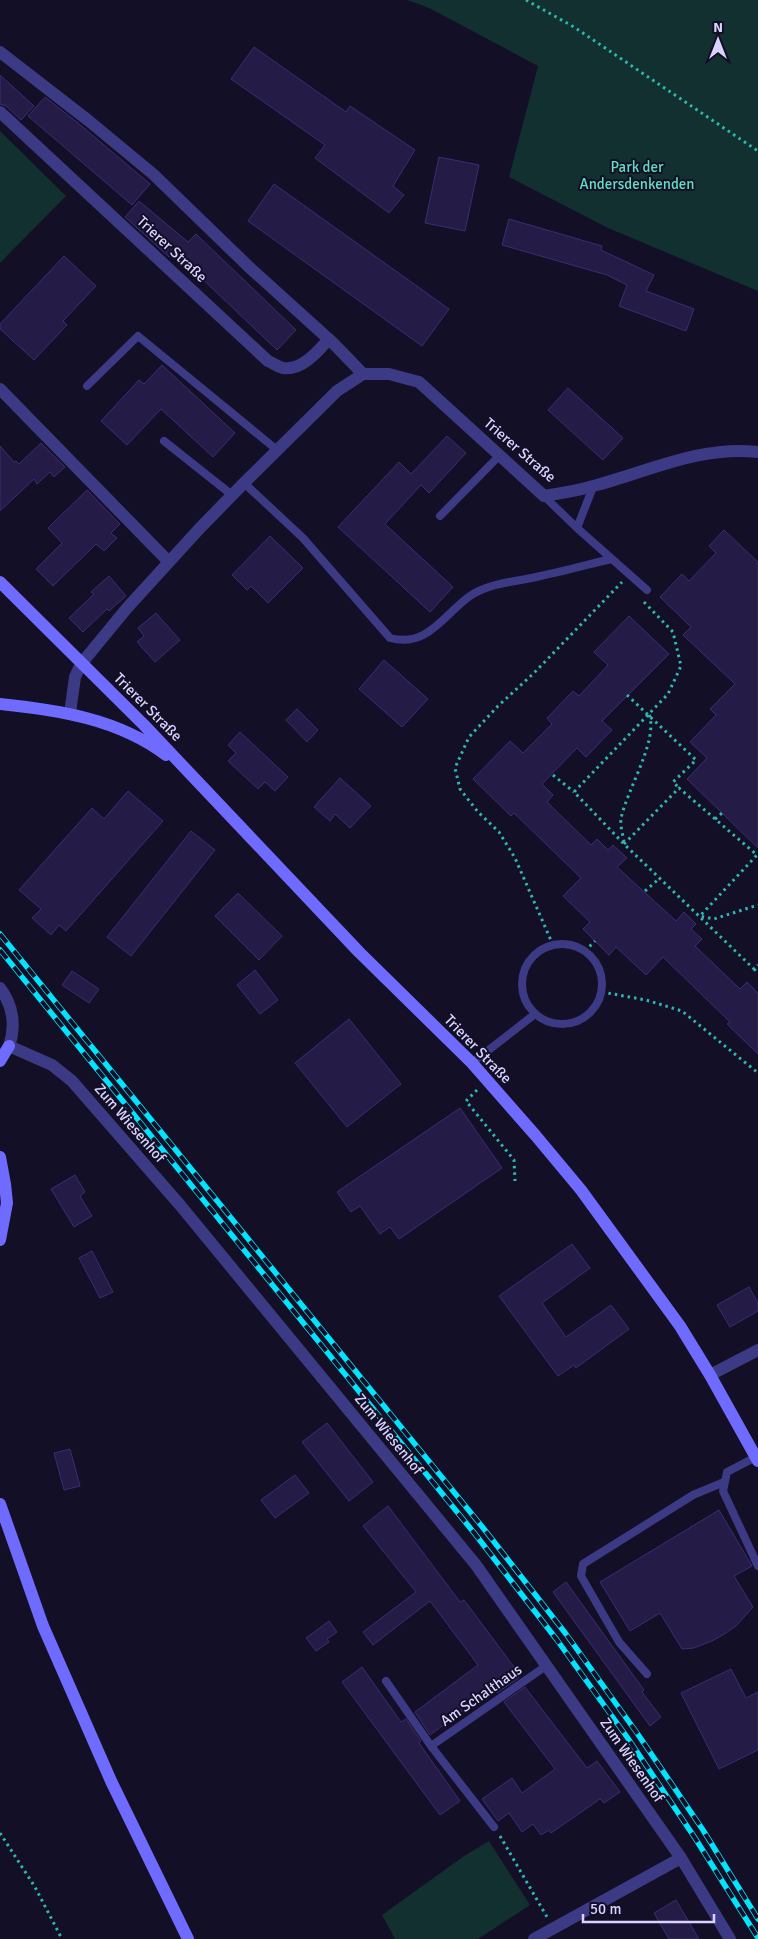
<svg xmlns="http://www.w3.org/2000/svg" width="758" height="1939" viewBox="0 0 758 1939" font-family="Signika,sans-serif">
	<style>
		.green { fill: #12302f }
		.building { fill: #241b47; stroke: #3b2d73 }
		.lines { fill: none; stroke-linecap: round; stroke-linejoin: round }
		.path { stroke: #2fb8b0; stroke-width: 3; stroke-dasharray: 2.5 4; stroke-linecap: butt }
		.lane { stroke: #3d3a85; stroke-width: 8 }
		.street { stroke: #3d3a85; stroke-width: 12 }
		.secondary { stroke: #6f6bff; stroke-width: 12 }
		.rail-casing { stroke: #00e5ff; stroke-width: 5.5 }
		.rail { stroke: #130f26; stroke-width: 4; stroke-dasharray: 11; stroke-linecap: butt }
		.labels { text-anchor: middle; stroke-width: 4; stroke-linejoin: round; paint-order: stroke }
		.park-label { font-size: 15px; fill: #5fe0c0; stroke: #130f26 }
		.street-label { font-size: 15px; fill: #d9d4ff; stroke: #130f26 }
	</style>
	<rect width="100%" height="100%" fill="#130f26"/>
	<!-- green -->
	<path class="green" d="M407,0H758V291L608,228L509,177L538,66L429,8Z
		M0,131L66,196L0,263Z
		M489,1841L530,1905L478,1939H395L382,1915L464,1856Z"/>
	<!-- building -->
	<path class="building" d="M254,47L346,112L350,106L415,150L393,186L404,195L389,213L315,158L325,145L231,79Z
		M0,75L34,106L21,120L6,106L0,104Z
		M45,97L78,123L150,184L132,205L28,116Z
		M439,157L479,165L465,231L425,223Z
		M274,184L449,309L422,346L248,221Z
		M139,201L188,242L196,234L296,330L277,350L174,252L169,257L125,217Z
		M509,219L602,246L601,250L654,275L646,291L694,309L686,331L619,306L627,285L607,275L502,245Z
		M64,256L96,286L63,321L67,325L34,360L0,329V324Z
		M162,365L235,433L213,457L161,409L127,445L101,421L139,380L144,384Z
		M568,388L623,438L603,460L548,410Z
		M447,436L466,453L429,493L421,485L385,524L453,587L430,612L338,527L399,462L411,474Z
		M41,443L65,467L54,477L50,472L37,484L34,479L0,511V446L14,462L16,461L19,464Z
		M87,490L120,524L111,533L117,538L104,551L96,544L53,586L36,569L62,543L48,528Z
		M724,530L758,562V848L687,779L707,758L690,742L716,715L710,709L735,684L683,635L691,627L660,597L682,574L689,581L716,553L709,546Z
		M270,536L303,568L268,603L251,586L247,590L232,575Z
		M109,576L126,596L109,611L107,609L83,632L69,618L94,594L91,592Z
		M156,613L180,640L155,662L137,642L144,636L138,628Z
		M629,616L669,654L602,721L612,730L586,757L577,748L542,784L553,795L547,802L591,845L597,839L608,850L613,845L627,858L617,867L676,921L684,912L696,924L691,929L702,939L695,946L740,989L747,982L758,993V1054L727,1024L730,1022L663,957L646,975L616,947L609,955L583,929L590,922L563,896L581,878L514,813L511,816L473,779L510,741L523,753L552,724L547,718L573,691L579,696L608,665L594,652Z
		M384,660L428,699L402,727L359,689Z
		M297,709L318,730L307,742L286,720Z
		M240,732L288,777L275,791L265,782L258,789L228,761L236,753L228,745Z
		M340,778L371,806L350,828L335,814L330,821L314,807Z
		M128,791L163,821L66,931L59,925L51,935L32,918L41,909L19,890L92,808L104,819Z
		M191,831L215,850L131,956L107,937Z
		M238,893L282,936L259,960L215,916Z
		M255,970L278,1000L260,1014L237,985Z
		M72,971L99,989L89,1003L62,985Z
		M349,1019L401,1084L347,1127L295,1063Z
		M460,1108L502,1168L399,1239L390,1227L380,1234L360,1206L351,1212L337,1192Z
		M75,1175L85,1192L80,1196L92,1216L74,1227L51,1189Z
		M572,1244L590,1268L542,1303L566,1337L611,1305L629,1329L576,1368L574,1365L558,1376L499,1296Z
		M92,1251L113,1292L100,1298L79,1258Z
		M749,1287L758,1303V1311L730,1327L717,1305Z
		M327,1423L373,1482L349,1501L302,1442Z
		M70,1449L80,1486L64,1490L54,1453Z
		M295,1475L309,1493L275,1518L261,1500Z
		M388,1506L460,1602L464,1600L517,1671L514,1673L519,1678L497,1693L493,1688L430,1735L415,1712L478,1665L430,1601L373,1645L363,1632L416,1592L363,1526Z
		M719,1510L752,1566L734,1576L753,1607L737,1625L726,1633L714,1640L694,1648L682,1649L660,1613L630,1631L600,1582Z
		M566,1582L644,1690L642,1692L661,1717L650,1726L553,1592Z
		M329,1621L337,1632L327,1639L329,1642L316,1651L306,1638Z
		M362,1667L401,1722L406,1719L421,1741L419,1743L460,1801L440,1815L342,1682Z
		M731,1669L746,1698L758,1692V1750L719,1769L681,1693Z
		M525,1687L587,1768L597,1761L620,1792L604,1803L600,1799L551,1833L549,1830L541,1835L533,1824L522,1832L509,1813L498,1821L482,1799L512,1778L522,1793L555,1769L504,1702Z
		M676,1900L699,1939H669L654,1913Z"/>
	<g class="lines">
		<!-- path -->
		<path class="path" d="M526,0L574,27L758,151
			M644,602L673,632L681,666L668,694L574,792L624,844L754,969L758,965
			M627,695L696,760L673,782L679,788
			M553,775L574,792
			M715,819L722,813
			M624,842C623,835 620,826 621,819C626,791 659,740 649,714
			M624,844L679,788L757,855L700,916L714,919L758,905
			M645,891L660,878
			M553,945L515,858L499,832L478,812L460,789L455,768L469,737L498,706L534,673L622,582
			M585,951L595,941
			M754,969L758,973
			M602,992L646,1000L682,1011L758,1073
			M477,1090L466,1101L514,1160L515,1181
			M0,1833L35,1887L62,1939
			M500,1836L547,1917"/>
		<!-- lane -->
		<path class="lane" d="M87,386L138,336L277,450
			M164,441L232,495
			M244,483L303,538L390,638C428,648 443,615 470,596C488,583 515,582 536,577C561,572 586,565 611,559
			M544,496L577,528L593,487
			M440,516L500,455
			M577,528L647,590
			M522 984a40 40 0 1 1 80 0a40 40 0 1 1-80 0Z
			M472,1063L535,1014
			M756,1457L727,1472L723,1491L758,1566
			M647,1674L619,1642L581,1576L583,1564L693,1495L724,1482
			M386,1681L431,1746L494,1827
			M431,1746L546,1666"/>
		<!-- street -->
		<path class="street" d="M0,52L89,121L153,174L249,267L333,343L363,374
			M0,112L268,361C273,363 278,367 283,368C302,371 318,351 329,339
			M0,389L169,562
			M70,713L75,677L81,664L127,608L200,528L244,483L337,391L363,374H389L419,382L544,496C561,493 577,491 593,486C647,472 701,445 758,452
			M0,988C13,1005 16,1026 9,1046L52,1065L72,1081L180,1205L476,1565L681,1858L730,1939
			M710,1375L758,1350
			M534,1939L681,1858"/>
		<!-- secondary -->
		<path class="secondary" d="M0,582L144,725L359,952L472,1063L536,1136L581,1190L680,1326L710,1375L758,1461
			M0,704C59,710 118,719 166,755
			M0,1061L9,1046
			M0,1157L5,1184L7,1203L0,1240
			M0,1504L43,1626L111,1781L188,1939"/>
		<defs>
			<path id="rail" d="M0,934L484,1529L566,1634L637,1733L703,1830L758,1919
				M0,950L475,1534L557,1640L627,1737L695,1838L758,1938"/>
		</defs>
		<!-- rail casing -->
		<use href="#rail" class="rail-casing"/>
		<!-- rail -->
		<use href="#rail" class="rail"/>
	</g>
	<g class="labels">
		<!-- park labels -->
		<g class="park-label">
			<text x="637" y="172">Park der<tspan x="637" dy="17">Andersdenkenden</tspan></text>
		</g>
		<!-- street labels -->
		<g class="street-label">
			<text transform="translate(172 249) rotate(43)" y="5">Trierer Straße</text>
			<text transform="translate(520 450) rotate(41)" y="5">Trierer Straße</text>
			<text transform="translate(148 707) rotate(45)" y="5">Trierer Straße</text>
			<text transform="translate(478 1049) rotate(46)" y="5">Trierer Straße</text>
			<text transform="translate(130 1123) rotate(49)" y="5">Zum Wiesenhof</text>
			<text transform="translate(389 1434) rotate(51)" y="5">Zum Wiesenhof</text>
			<text transform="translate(481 1695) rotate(-35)" y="5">Am Schalthaus</text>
			<text transform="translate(632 1760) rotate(55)" y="5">Zum Wiesenhof</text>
		</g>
	</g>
	<!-- north arrow -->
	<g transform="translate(718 40)" stroke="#130f26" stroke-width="4" paint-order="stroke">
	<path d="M0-4L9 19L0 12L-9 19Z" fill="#d9d4ff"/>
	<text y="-8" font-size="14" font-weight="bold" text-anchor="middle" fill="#d9d4ff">N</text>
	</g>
	<!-- scale -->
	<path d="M583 1914v8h131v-8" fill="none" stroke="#d9d4ff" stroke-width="2.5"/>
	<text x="590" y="1914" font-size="15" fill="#d9d4ff" stroke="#130f26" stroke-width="4" paint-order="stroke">50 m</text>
</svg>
